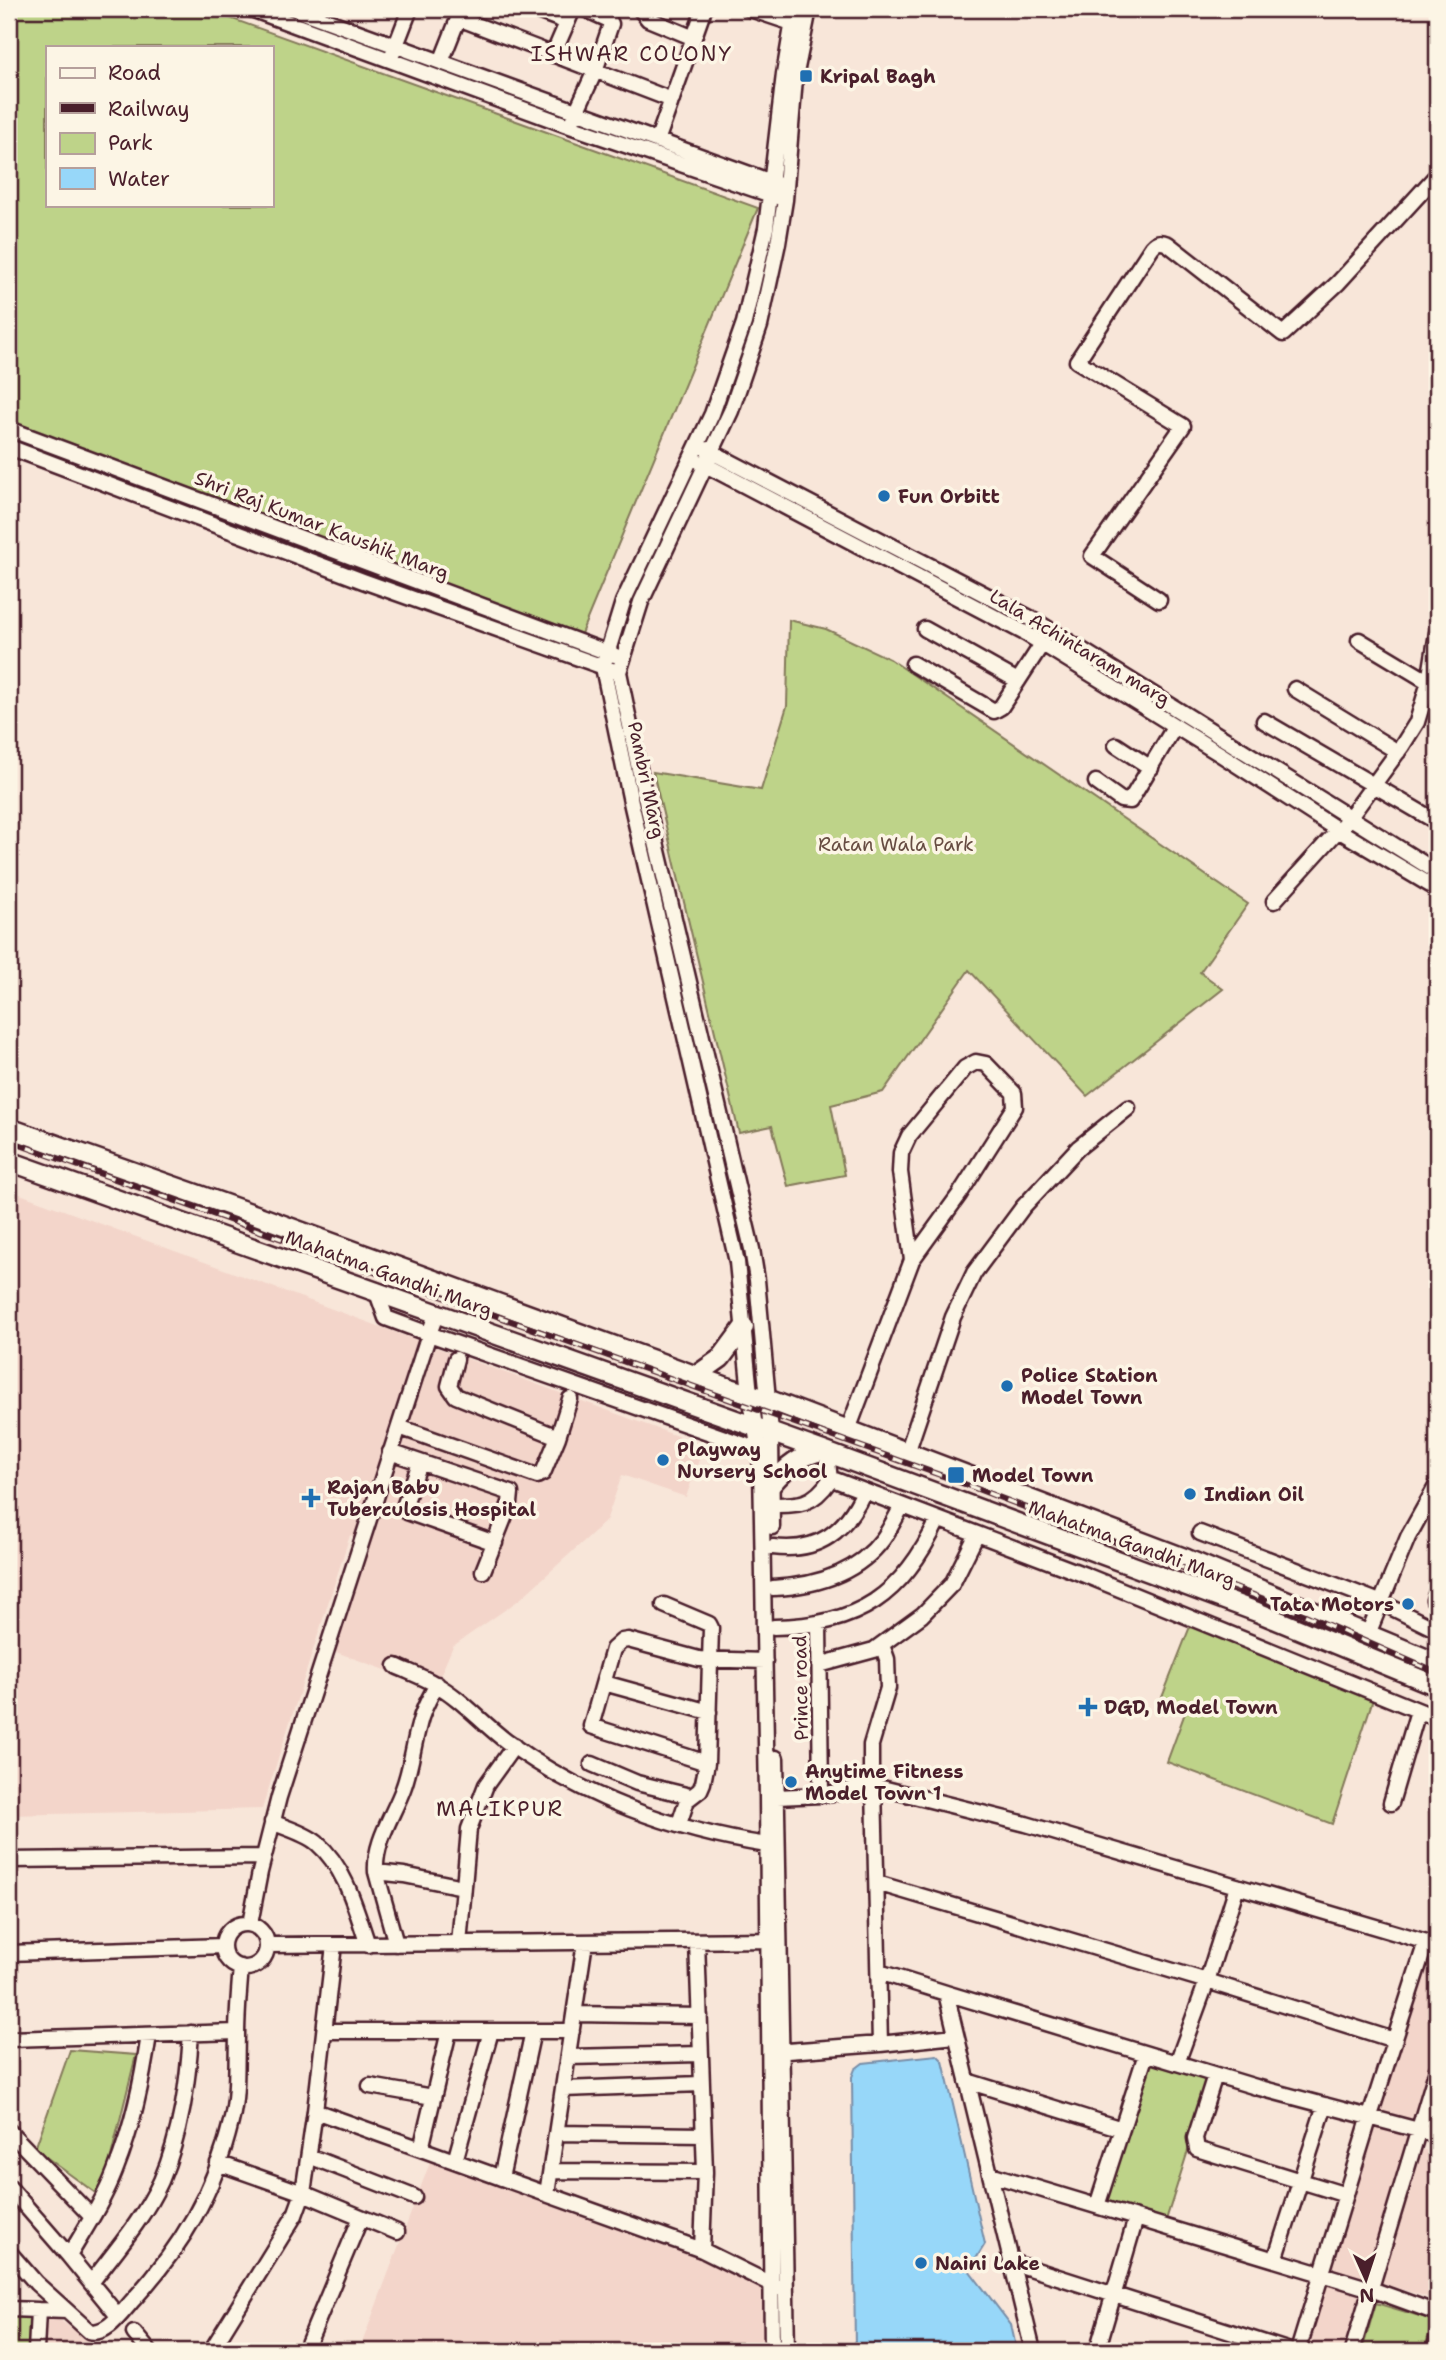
<svg xmlns="http://www.w3.org/2000/svg" width="1446" height="2360" viewBox="0 0 1446 2360" font-family="'Shantell Sans',sans-serif">
	<style>
		.built { fill: #f3d5ca }
		.green { fill: #bed389; stroke: #84795a; stroke-width: 2; fill-rule: evenodd }
		.water { fill: #97d7f9; stroke: #788da7; stroke-width: 2 }
		.lines { fill: none; stroke-linecap: round; stroke-linejoin: round }
		.minor-casing { stroke: #4a1f2b; stroke-width: 19 }
		.major-casing { stroke: #4a1f2b; stroke-width: 23 }
		.minor { stroke: #fcf5e5; stroke-width: 14 }
		.major { stroke: #fcf5e5; stroke-width: 18 }
		.rail-casing { stroke: #4a1f2b; stroke-width: 6 }
		.rail { stroke: #fcf5e5; stroke-width: 3.5; stroke-dasharray: 10; stroke-linecap: butt }
		.poi-dot { fill: #1f6fb2; stroke: #fcf5e5; stroke-width: 2.5 }
		.labels { text-anchor: middle; stroke-width: 7; stroke-linejoin: round; paint-order: stroke }
		.poi-label { font-size: 19px; font-weight: bold; fill: #4a1f2b; stroke: #fcf5e5; text-anchor: start }
		.street-label { font-size: 19px; fill: #4a1f2b; stroke: #fcf5e5 }
		.park-label { font-size: 19px; fill: #674c42; stroke: #fcf5e5 }
		.neighbourhood-label { font-size: 21px; letter-spacing: 2px; fill: #4a1f2b; stroke: #fcf5e5 }
	</style>
	<rect width="100%" height="100%" fill="#f8e6d9"/>
	<filter id="ink" filterUnits="userSpaceOnUse"><feTurbulence type="fractalNoise" baseFrequency=".0143" numOctaves="2"/><feDisplacementMap in="SourceGraphic" scale="14" xChannelSelector="R" yChannelSelector="G"/><feConvolveMatrix kernelMatrix="1 2 1 2 8 2 1 2 1" color-interpolation-filters="sRGB"/></filter>
	<g filter="url(#ink)">
		<!-- built -->
		<path class="built" d="M9,1190L704,1446L686,1497L622,1475L606,1521L519,1600L453,1646L435,1688L325,1648L362,1540L350,1535L262,1809L9,1815Z
			M1429,1952L1437,1955V2055L1416,2127L1379,2116Z
			M1375,2122L1411,2132L1367,2284L1331,2274Z
			M1421,2149L1437,2154V2300L1380,2283Z
			M432,2157L765,2277L766,2351H359Z
			M1326,2283L1371,2296L1355,2351H1306Z
			M44,2309L104,2351H44Z"/>
		<!-- green -->
		<path class="green" d="M9,9H205L758,208L578,641L9,427ZM47,47H271V205H47Z
			M789,620L826,629L890,659L1248,904L1200,972L1223,989L1087,1096L969,970L883,1092L831,1105L845,1175L788,1186L772,1126L739,1133L653,772L761,790L787,706Z
			M1191,1624L1373,1699L1332,1824L1167,1762L1186,1710L1161,1700Z
			M70,2050L136,2055L101,2197L35,2149Z
			M1148,2059L1211,2078L1166,2220L1103,2201Z
			M1376,2303L1433,2320L1424,2351H1362Z
			M9,2316L30,2317L28,2351H9Z"/>
		<!-- water -->
		<path class="water" d="M937,2055L943,2061L985,2244L969,2270L1011,2325L1017,2351H855L852,2077L855,2069L863,2063Z"/>
		<g class="lines">
			<defs>
				<path id="minor" d="M251,9L564,124L777,197
					M295,9L777,184
					M532,9L567,22
					M640,9L648,19L694,38
					M750,9L801,26
					M458,18L672,100
					M393,53L410,9
					M553,55L573,9
					M441,62L462,9
					M572,121L595,71L611,24L609,20L585,9
					M657,141L704,9
					M9,429L614,655
					M9,447L363,581L612,670
					M706,449L1034,620L1437,872
					M700,462L1025,633L1220,754L1338,830L1437,889
					M1159,600L1092,556L1183,426L1077,361L1152,247C1157,241 1161,241 1168,244L1283,334L1338,283L1437,175
					M925,629L1018,681
					M1359,640L1429,682
					M913,664L994,711L1001,707L1042,644
					M1295,689L1398,752
					M1264,721L1437,822
					M1116,745L1151,768
					M1096,782L1121,800L1130,801L1175,726
					M1274,901L1350,817L1402,746L1417,722L1429,682L1437,633
					M437,1312L429,1334L759,1450
					M456,1359L449,1386L456,1396L558,1437
					M399,1427L537,1476L543,1473L558,1437L570,1399
					M848,1430L912,1260L900,1172L901,1153L909,1136L965,1068L976,1062L986,1064L1014,1093L1015,1107L959,1195L912,1260
					M390,1452L511,1493L510,1503L483,1571
					M827,1452L830,1480
					M907,1453L953,1317L974,1273L1023,1207L1078,1148L1128,1108
					M420,1463L405,1504L407,1512L495,1543
					M772,1505C800,1505 813,1505 830,1480H835L1085,1575L1437,1718
					M772,1527L771,1432L757,1280L752,1249L642,783L619,672L641,602L731,411L760,326L778,243L785,200L795,78L809,9
					M1200,1533L1380,1602L1437,1630
					M773,1547C819,1553 846,1531 864,1491
					M773,1588C815,1586 857,1574 883,1539C890,1529 896,1517 902,1506
					M1437,1591L1434,1600L1437,1603
					M664,1605L709,1624L711,1628L707,1763L591,1726L613,1649L622,1641L628,1640L699,1659L765,1661
					M819,1624L821,1795
					M774,1627C858,1626 903,1595 938,1520
					M1368,1634L1408,1537L1437,1485
					M882,1645L887,1659L888,1688L871,1745V1767L874,1786L880,2044L955,2036
					M819,1665L874,1650L922,1615L952,1584L977,1534
					M396,1666C409,1672 423,1677 435,1684C461,1698 482,1723 506,1741C581,1797 675,1831 767,1845
					M604,1683L709,1712
					M776,1758L787,2351
					M592,1764L637,1783L690,1796
					M777,1797L821,1795L874,1786L1026,1824L1437,1945
					M1391,1803L1418,1711
					M272,1822C286,1828 305,1833 317,1843C346,1868 356,1910 368,1945
					M679,1824L687,1800L700,1790L703,1783L707,1763
					M9,1860L263,1857
					M376,1872L404,1875L463,1887
					M877,1883L1207,1981L1237,1886
					M250,1924L260,1872L279,1797L429,1334L386,1318L376,1290
					M223 1946a22 22 0 1 1 44 0a22 22 0 1 1-44 0Z
					M697,1941L705,2172L702,2250
					M396,1944L376,1872C374,1842 393,1816 403,1789C411,1768 413,1746 419,1725C422,1710 430,1697 437,1684
					M459,1944L469,1829L486,1785L514,1746
					M267,1945L775,1940
					M9,1953L223,1946
					M879,1972L946,1993L1033,2351
					M946,1993L1256,2087L1437,2135
					M574,2014L700,2016
					M324,2031H572
					M9,2039L237,2032
					M774,2052L880,2044
					M568,2057L701,2054
					M1177,2063L1207,1981L1394,2040
					M1215,2075L1195,2138L1197,2149L1346,2195
					M967,2081L1122,2129
					M370,2086L433,2097
					M563,2089L701,2084
					M315,2111L702,2250L779,2288
					M9,2131L91,2216
					M556,2133L703,2135
					M421,2149L449,2031
					M309,2156L414,2197
					M455,2161L491,2031
					M218,2163L303,2193L397,2232
					M551,2171L705,2172
					M990,2174L1371,2289L1437,2313
					M501,2178L533,2031
					M9,2187L69,2256C85,2229 104,2200 115,2171C133,2126 142,2082 149,2035
					M547,2194L585,1942
					M1097,2206L1146,2054
					M9,2252L36,2283L89,2331C107,2336 122,2312 134,2299C182,2246 214,2193 231,2122C238,2095 236,2065 237,2037C237,2014 239,1990 241,1967
					M69,2256L118,2316
					M1275,2260L1325,2105
					M1011,2262L1290,2351
					M91,2283C116,2250 144,2218 161,2181C181,2134 188,2084 191,2033
					M9,2309L67,2311
					M134,2333L149,2351
					M36,2351L38,2310
					M211,2351L295,2215L303,2193L315,2111L334,1945
					M305,2351L361,2217
					M772,2351L767,1797L761,1466L750,1394L737,1262L631,802L603,667L623,602L712,414L744,323L766,228L784,74L795,9
					M1097,2351L1136,2218
					M1298,2351L1370,2116L1426,1942
					M1352,2351L1437,2069
					M1434,2351L1437,2340"/>
				<path id="major" d="M9,1128L256,1215L727,1387L767,1399L1187,1559L1437,1663
					M9,1161L823,1451L1257,1612L1437,1686
					M697,1375L721,1358L744,1327
					M772,1484C786,1467 801,1455 823,1451"/>
			</defs>
			<!-- minor casing -->
			<use href="#minor" class="minor-casing"/>
			<!-- major casing -->
			<use href="#major" class="major-casing"/>
			<!-- minor -->
			<use href="#minor" class="minor"/>
			<!-- major -->
			<use href="#major" class="major"/>
			<defs>
				<path id="rail" d="M9,1141L954,1480L1303,1614L1437,1673"/>
			</defs>
			<!-- rail casing -->
			<use href="#rail" class="rail-casing"/>
			<!-- rail -->
			<use href="#rail" class="rail"/>
		</g>
	</g>
	<!-- markers -->
	<g class="poi-dot">
		<rect x="799" y="69" width="14" height="14" rx="3.5"/>
		<circle cx="884" cy="496" r="7"/>
		<circle cx="1007" cy="1386" r="7"/>
		<circle cx="663" cy="1460" r="7"/>
		<rect x="947" y="1466" width="18" height="18" rx="3.5"/>
		<circle cx="1190" cy="1494" r="7"/>
		<path d="M307.5 1487.5h7v7h7v7h-7v7h-7v-7h-7v-7h7z"/>
		<circle cx="1408" cy="1604" r="7"/>
		<path d="M1084.5 1696.5h7v7h7v7h-7v7h-7v-7h-7v-7h7z"/>
		<circle cx="791" cy="1782" r="7"/>
		<circle cx="921" cy="2263" r="7"/>
	</g>
	<g class="labels">
		<!-- poi labels -->
		<g class="poi-label">
			<text x="820" y="83">Kripal Bagh</text>
			<text x="898" y="503">Fun Orbitt</text>
			<text x="1021" y="1382">Police Station<tspan x="1021" dy="22">Model Town</tspan></text>
			<text x="677" y="1456">Playway<tspan x="677" dy="22">Nursery School</tspan></text>
			<text x="972" y="1482">Model Town</text>
			<text x="327" y="1494">Rajan Babu<tspan x="327" dy="22">Tuberculosis Hospital</tspan></text>
			<text x="1204" y="1501">Indian Oil</text>
			<text x="1394" y="1611" text-anchor="end">Tata Motors</text>
			<text x="1104" y="1714">DGD, Model Town</text>
			<text x="805" y="1778">Anytime Fitness<tspan x="805" dy="22">Model Town 1</tspan></text>
			<text x="935" y="2270">Naini Lake</text>
		</g>
		<!-- street labels -->
		<g class="street-label">
			<text transform="translate(322 525) rotate(21)" y="7">Shri Raj Kumar Kaushik Marg</text>
			<text transform="translate(1080 647) rotate(31)" y="7">Lala Achintaram marg</text>
			<text transform="translate(647 780) rotate(78)" y="7">Pambri Marg</text>
			<text transform="translate(389 1273) rotate(20)" y="7">Mahatma Gandhi Marg</text>
			<text transform="translate(1132 1543) rotate(20)" y="7">Mahatma Gandhi Marg</text>
			<text transform="translate(800 1688) rotate(-91)" y="7">Prince road</text>
		</g>
		<!-- park labels -->
		<g class="park-label">
			<text x="896" y="851">Ratan Wala Park</text>
		</g>
		<!-- neighbourhood labels -->
		<g class="neighbourhood-label">
			<text x="632" y="61">ISHWAR COLONY</text>
			<text x="500" y="1816">MALIKPUR</text>
		</g>
	</g>
	<!-- margin -->
	<rect width="1446" height="2360" fill="none" stroke="#fcf5e5" stroke-width="35"/>
	<rect x="18" y="18" width="1411" height="2325" fill="none" stroke="#4a1f2b" stroke-width="2.5" filter="url(#ink)"/>
	<!-- legend -->
	<rect x="46" y="46" width="228" height="161" fill="#fcf5e5" stroke="#b59f9b" stroke-width="2"/>
	<rect x="60" y="68" width="35" height="10" fill="#fcf5e5" stroke="#b59f9b" stroke-width="2"/>
	<text x="108" y="80" font-size="21" fill="#4a1f2b">Road</text>
	<rect x="60" y="103" width="35" height="10" fill="#4a1f2b" stroke="#b59f9b" stroke-width="2"/>
	<text x="108" y="116" font-size="21" fill="#4a1f2b">Railway</text>
	<rect x="60" y="133" width="35" height="21" fill="#bed389" stroke="#b59f9b" stroke-width="2"/>
	<text x="108" y="150" font-size="21" fill="#4a1f2b">Park</text>
	<rect x="60" y="168" width="35" height="21" fill="#97d7f9" stroke="#b59f9b" stroke-width="2"/>
	<text x="108" y="186" font-size="21" fill="#4a1f2b">Water</text>
	<!-- north arrow -->
	<g transform="translate(1366 2279) rotate(177)" stroke="#fcf5e5" stroke-width="5" paint-order="stroke">
	<path d="M0-5L12 26L0 18L-12 26Z" fill="#4a1f2b"/>
	<text y="-10" font-size="19" font-weight="bold" text-anchor="middle" fill="#4a1f2b">N</text>
	</g>
</svg>
